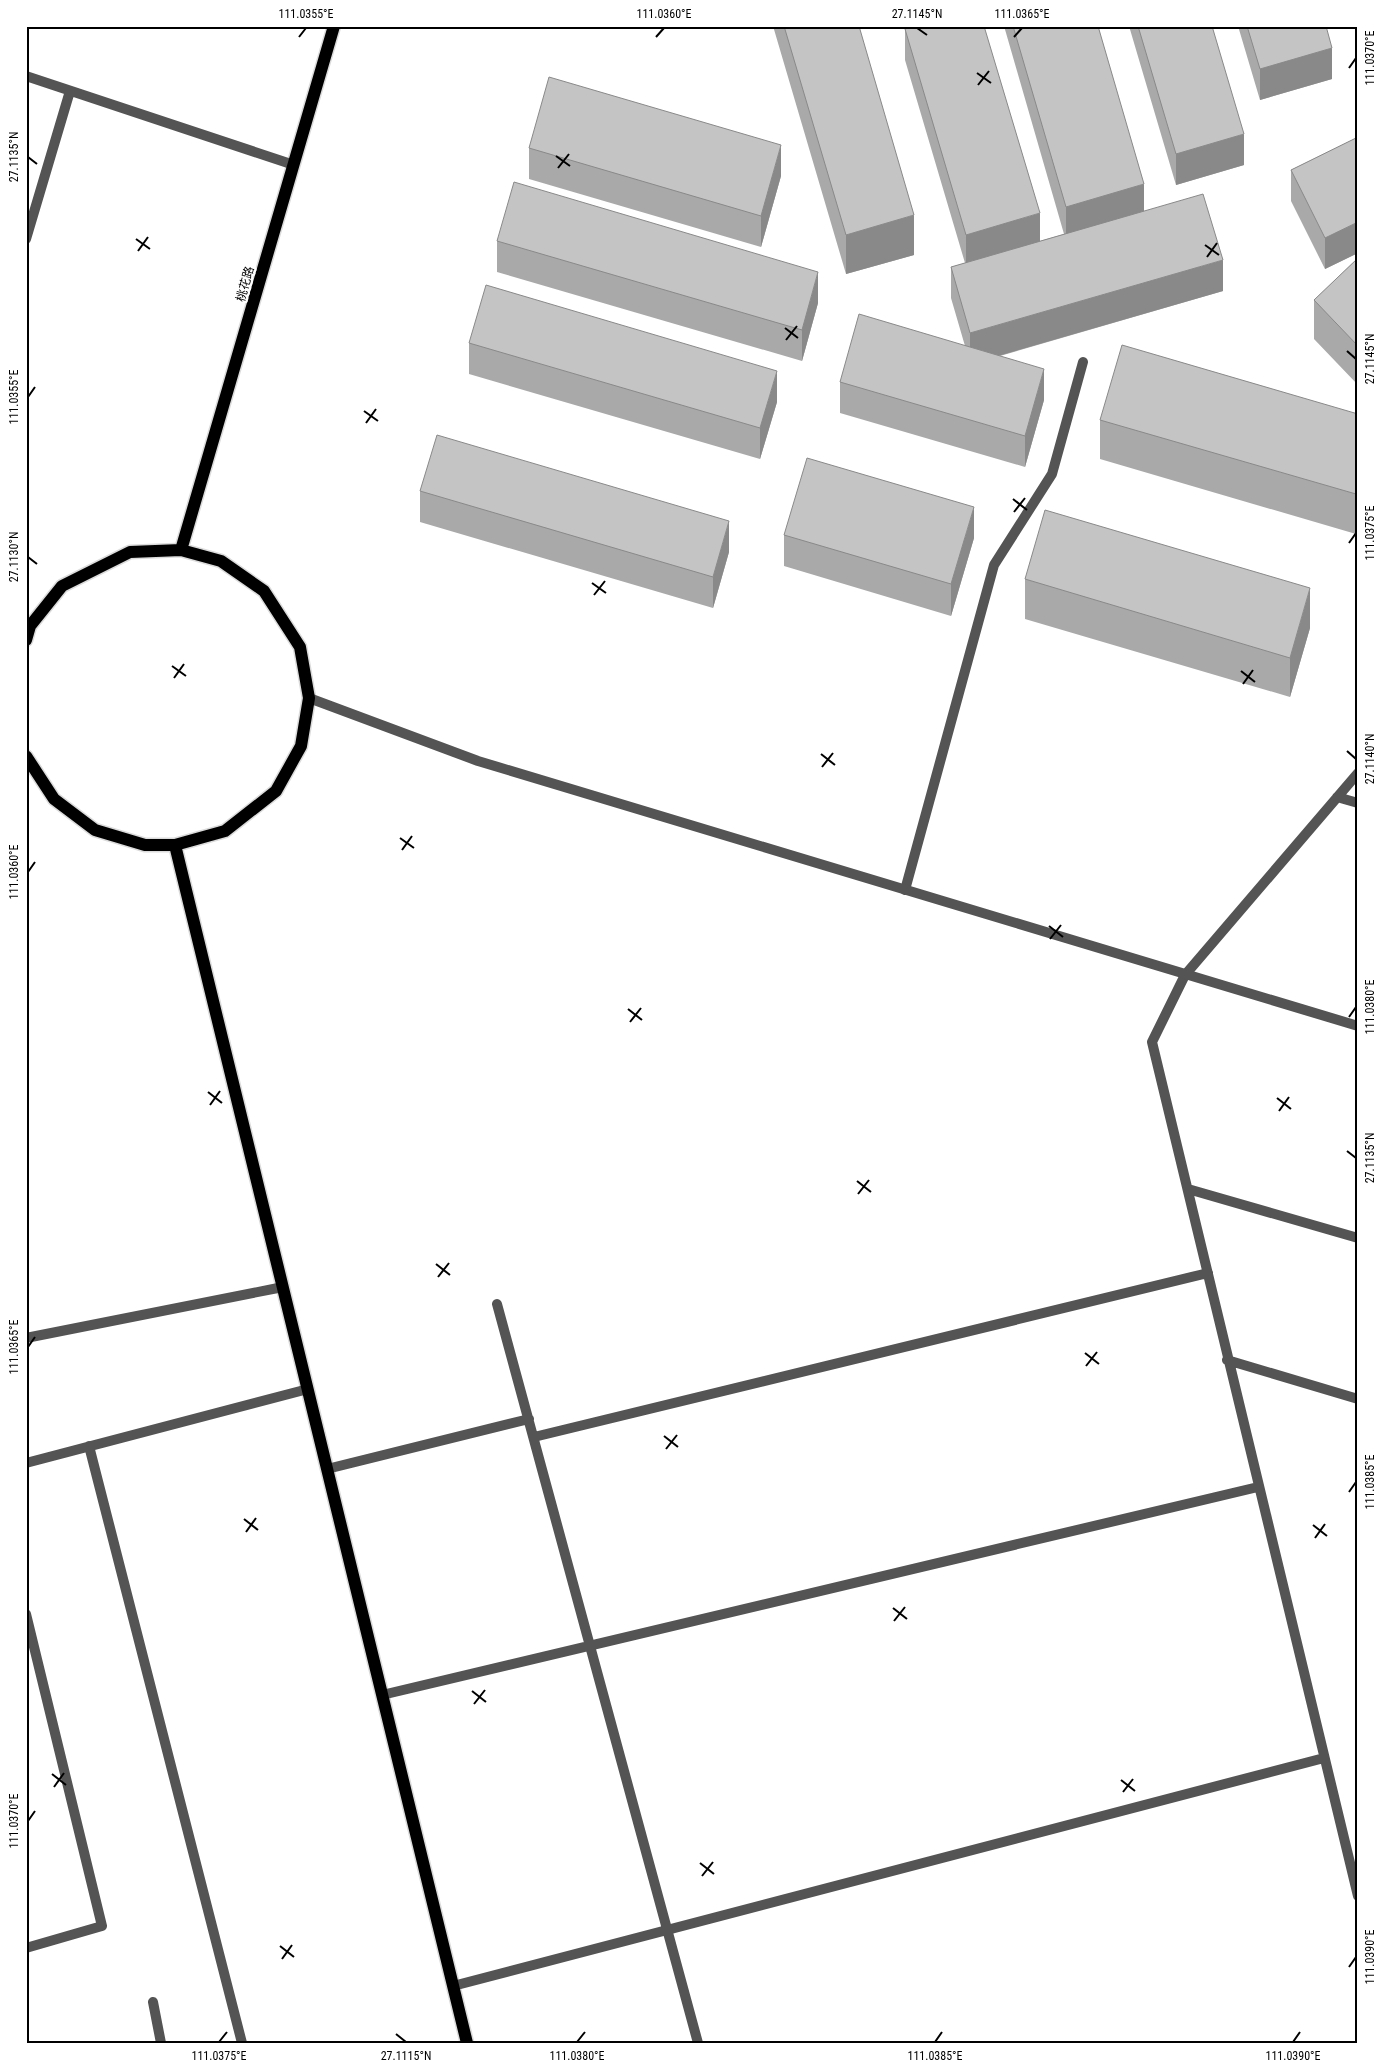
<svg xmlns="http://www.w3.org/2000/svg" width="1384" height="2069" viewBox="0 0 1384 2069" font-family="'Roboto Condensed','Noto Sans SC',sans-serif">
	<style>
		.lines { fill: none; stroke-linecap: round; stroke-linejoin: round }
		.primary-casing { stroke: #dbdbdb; stroke-width: 15 }
		.service { stroke: #545454; stroke-width: 10 }
		.minor { stroke: #545454; stroke-width: 10 }
		.tertiary { stroke: #545454; stroke-width: 10 }
		.primary { stroke: #000; stroke-width: 12 }
		.wall { fill: #a9a9a9 }
		.shaded-wall { fill: #898989 }
		.building { fill: #c4c4c4; stroke: #898989 }
		.ticks { fill: none; stroke: #000; stroke-width: 2 }
		.labels { text-anchor: middle; stroke-width: 4.5; stroke-linejoin: round; paint-order: stroke }
		.street-label { font-size: 12px; fill: #000; stroke: #fff }
		.neatline { fill: none; stroke: #000; stroke-width: 2 }
		.ticks-label { font-size: 12px; text-anchor: middle; fill: #000 }
	</style>
	<rect width="100%" height="100%" fill="#fff"/>
	<g class="lines">
		<defs>
			<path id="primary" d="M181,550L334,26
				M26,640L30,626L62,586L130,552L181,550L221,561L264,591L300,647L309,698L301,746L276,791L225,831L175,845H145L95,830L54,799L26,756
				M175,845L467,2043"/>
		</defs>
		<!-- primary casing -->
		<use href="#primary" class="primary-casing"/>
		<!-- service -->
		<path class="service" d="M905,890L994,565L1052,474L1083,362"/>
		<!-- minor -->
		<path class="minor" d="M26,76L294,165
			M26,239L70,91
			M1358,773L1185,975L1152,1042L1358,1896
			M1337,797L1358,803
			M1188,1189L1358,1238
			M497,1304L698,2043
			M26,1338L283,1287
			M1227,1360L1358,1399
			M534,1437L1208,1273
			M89,1446L242,2043
			M26,1463L308,1389
			M327,1469L529,1419
			M26,1614L102,1926L26,1948
			M382,1695L1258,1487
			M453,1986L1324,1758
			M153,2002L161,2043"/>
		<!-- tertiary -->
		<path class="tertiary" d="M309,698L478,761L1358,1026"/>
		<!-- primary -->
		<use href="#primary" class="primary"/>
	</g>
	<!-- wall -->
	<path class="wall" d="M773,26H859L914,255L846,274Z
		M1004,26H1098L1144,211L1223,291L1000,356L1044,400L1025,467L840,413V382L965,346L951,298V267L965,263L905,60V29L1040,241L1064,234Z
		M1129,26H1212L1244,165L1176,185Z
		M1238,26H1326L1332,79L1260,100Z
		M1358,137V253L1325,269L1291,201V170Z
		M529,148L781,176L761,247L529,179Z
		M497,241L818,303L802,361L497,272Z
		M1358,258V385L1314,339V300Z
		M469,343L777,402L760,459L469,374Z
		M1358,414L1356,534L1100,459V420Z
		M420,491L729,552L713,608L420,522Z
		M784,535L974,538L951,616L784,566Z
		M1025,579L1310,628L1290,697L1025,619Z"/>
	<!-- shaded-wall -->
	<path class="shaded-wall" d="M1332,48V79L1260,100V69Z
		M1244,134V165L1176,185V154Z
		M781,145V176L761,247V216Z
		M1144,184V215L1066,238V207Z
		M1040,213V244L966,266V235Z
		M914,215V255L846,274V235Z
		M1358,222V253L1325,269V238Z
		M1223,260V291L970,364V333Z
		M818,272V303L802,361V330Z
		M1044,369V400L1025,467V436Z
		M777,371V402L760,459V428Z
		M1358,488V528L1356,534V494Z
		M974,507V538L951,616V584Z
		M729,521V552L713,608V577Z
		M1310,588V628L1290,697V658Z"/>
	<!-- building -->
	<path class="building" d="M784,26H859L914,215L846,235Z
		M916,26H984L1040,213L966,235L905,29Z
		M1013,26H1098L1144,184L1066,207Z
		M1138,26H1212L1244,134L1176,154Z
		M1247,26H1326L1332,48L1260,69Z
		M549,77L781,145L761,216L529,148Z
		M1358,137V222L1325,238L1291,170Z
		M514,182L818,272L802,330L497,241Z
		M1203,194L1223,260L970,333L951,267Z
		M1358,258V346L1314,300Z
		M486,285L777,371L760,428L469,343Z
		M859,314L1044,369L1025,436L840,382Z
		M1122,345L1358,414V488L1356,494L1100,420Z
		M437,435L729,521L713,577L420,491Z
		M807,458L974,507L951,584L784,535Z
		M1045,510L1310,588L1290,658L1025,579Z"/>
	<!-- ticks -->
	<path class="ticks" d="M917,28L927,35M299,37L306,28M656,37L664,28M1014,37L1022,28M1349,68L1356,58M977,73L991,83M978,85L989,71M556,156L570,166M28,157L37,164M558,168L569,154M136,239L150,249M1205,245L1219,255M138,251L148,237M1207,257L1217,243M785,328L798,338M786,340L797,326M1347,351L1356,359M28,397L35,387M364,411L378,421M366,423L376,409M1013,499L1027,510M1014,512L1025,498M1349,543L1356,533M28,557L37,564M592,583L606,593M594,595L605,581M172,666L186,676M1241,671L1255,682M174,678L184,664M1243,684L1253,670M1347,751L1356,759M821,754L835,765M822,767L833,753M400,838L414,848M402,850L412,836M28,872L35,862M1049,926L1063,937M1050,939L1061,925M628,1009L642,1020M1349,1017L1356,1007M630,1022L641,1008M208,1092L222,1103M1277,1098L1291,1109M210,1105L220,1091M1279,1111L1289,1097M1347,1151L1356,1158M857,1181L871,1192M858,1194L869,1180M436,1264L450,1275M438,1277L449,1263M28,1347L35,1337M1085,1353L1099,1364M1086,1366L1097,1352M664,1436L678,1447M666,1449L677,1435M1349,1492L1356,1482M244,1519L258,1530M1313,1525L1327,1536M246,1532L256,1518M1315,1538L1325,1524M893,1608L907,1619M894,1621L905,1607M472,1691L486,1702M474,1704L485,1690M52,1774L66,1785M1121,1780L1135,1791M54,1787L64,1773M1123,1792L1133,1779M28,1821L35,1811M700,1863L714,1874M702,1876L713,1862M280,1946L294,1957M282,1959L292,1945M1349,1967L1356,1957M396,2034L406,2042M219,2042L227,2032M577,2042L585,2032M935,2042L942,2032M1293,2042L1300,2032"/>
	<g class="labels">
		<!-- street labels -->
		<g class="street-label">
			<text transform="translate(245 284) rotate(-74)" y="4">桃花路</text>
		</g>
	</g>
	<!-- border -->
	<rect width="1384" height="2069" fill="none" stroke="#ffffff" stroke-width="55"/>
	<rect x="28" y="28" width="1328" height="2014" class="neatline"/>
	<g class="ticks-label">
		<text x="306" y="18">111.0355°E</text>
		<text x="664" y="18">111.0360°E</text>
		<text x="917" y="18">27.1145°N</text>
		<text x="1022" y="18">111.0365°E</text>
		<text transform="translate(1370 58) rotate(-90)" y="4">111.0370°E</text>
		<text transform="translate(14 157) rotate(-90)" y="4">27.1135°N</text>
		<text transform="translate(1370 359) rotate(-90)" y="4">27.1145°N</text>
		<text transform="translate(14 397) rotate(-90)" y="4">111.0355°E</text>
		<text transform="translate(1370 533) rotate(-90)" y="4">111.0375°E</text>
		<text transform="translate(14 557) rotate(-90)" y="4">27.1130°N</text>
		<text transform="translate(1370 759) rotate(-90)" y="4">27.1140°N</text>
		<text transform="translate(14 872) rotate(-90)" y="4">111.0360°E</text>
		<text transform="translate(1370 1007) rotate(-90)" y="4">111.0380°E</text>
		<text transform="translate(1370 1158) rotate(-90)" y="4">27.1135°N</text>
		<text transform="translate(14 1347) rotate(-90)" y="4">111.0365°E</text>
		<text transform="translate(1370 1482) rotate(-90)" y="4">111.0385°E</text>
		<text transform="translate(14 1821) rotate(-90)" y="4">111.0370°E</text>
		<text transform="translate(1370 1957) rotate(-90)" y="4">111.0390°E</text>
		<text x="219" y="2060">111.0375°E</text>
		<text x="406" y="2060">27.1115°N</text>
		<text x="577" y="2060">111.0380°E</text>
		<text x="935" y="2060">111.0385°E</text>
		<text x="1293" y="2060">111.0390°E</text>
	</g>
</svg>
